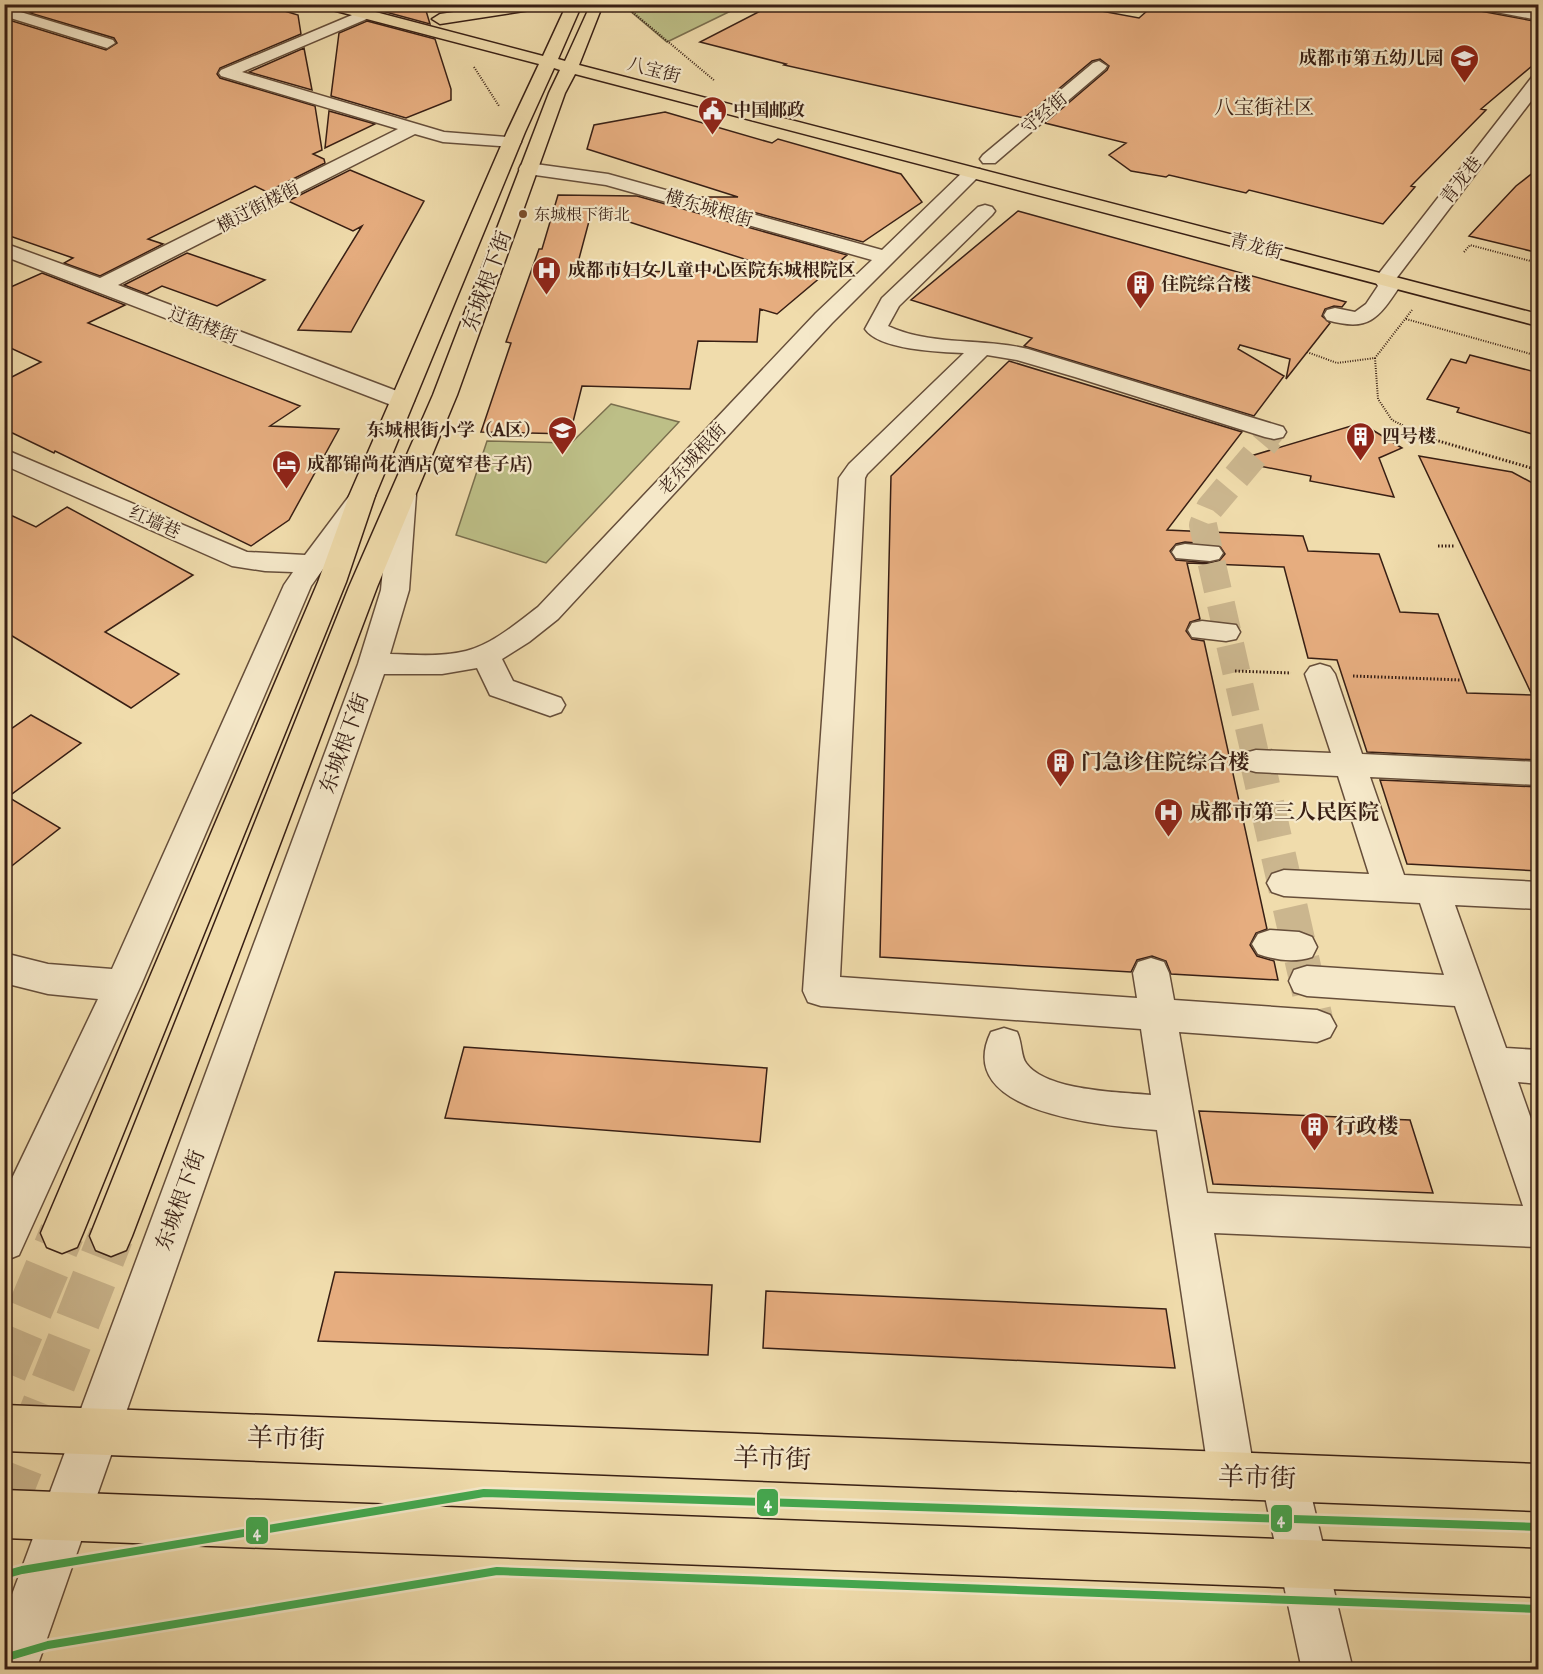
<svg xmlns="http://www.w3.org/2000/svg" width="1543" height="1674" viewBox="0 0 1543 1674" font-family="'IM FELL English','Noto Serif SC',serif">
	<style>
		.green { fill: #bdbf87; stroke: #7a6f4e; stroke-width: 1.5 }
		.building { fill: #e6ad7f; stroke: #381f14; stroke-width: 1.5; fill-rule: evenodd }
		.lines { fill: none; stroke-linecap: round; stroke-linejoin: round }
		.minor-tunnel-far2 { stroke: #cbb68e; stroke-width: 22; stroke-dasharray: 22 10; stroke-linecap: butt }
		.minor-tunnel-far1 { stroke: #cbb68e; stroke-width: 28; stroke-dasharray: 28 14; stroke-linecap: butt }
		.minor-tunnel { stroke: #cbb68e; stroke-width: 35; stroke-dasharray: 35 18; stroke-linecap: butt }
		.major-tunnel { stroke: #cbb68e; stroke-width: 45; stroke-dasharray: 45 22; stroke-linecap: butt }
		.minor-casing { stroke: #664e3a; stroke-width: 3 }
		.major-casing { stroke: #381f14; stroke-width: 3 }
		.path-far1 { stroke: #381f14; stroke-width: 2; stroke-dasharray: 1 1.5; stroke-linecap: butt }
		.path { stroke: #381f14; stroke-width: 3; stroke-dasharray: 1.5 2; stroke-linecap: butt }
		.minor { fill: #f5e8c9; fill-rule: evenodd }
		.major { fill: #f0dcac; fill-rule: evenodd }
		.metro-1-casing { stroke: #f5e8c9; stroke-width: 13 }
		.metro-1 { stroke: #43a84f; stroke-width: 8 }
		.bus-dot { fill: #7a4b2a; stroke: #f5e8c9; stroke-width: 2 }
		.labels { text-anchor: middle; stroke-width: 4.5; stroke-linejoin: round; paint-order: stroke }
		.far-bus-label { font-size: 16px; fill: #381f14; stroke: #f5e8c9; text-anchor: start }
		.far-poi-label { font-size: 18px; font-weight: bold; fill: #381f14; stroke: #f5e8c9; text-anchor: start }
		.far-street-label { font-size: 18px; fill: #381f14; stroke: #f5e8c9 }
		.far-quarter-label { font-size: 20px; fill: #381f14; stroke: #f5e8c9 }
		.street-label { font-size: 21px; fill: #381f14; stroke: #f5e8c9 }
		.poi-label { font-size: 21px; font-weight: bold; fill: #381f14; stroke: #f5e8c9; text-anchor: start }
		.near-street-label { font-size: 26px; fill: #381f14; stroke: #f5e8c9 }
		.line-badge { stroke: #f5e8c9; stroke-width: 2 }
		.badge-label { font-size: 16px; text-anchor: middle; font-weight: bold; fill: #fff }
	</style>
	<rect width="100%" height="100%" fill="#f0dcac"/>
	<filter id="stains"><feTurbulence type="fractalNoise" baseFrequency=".00333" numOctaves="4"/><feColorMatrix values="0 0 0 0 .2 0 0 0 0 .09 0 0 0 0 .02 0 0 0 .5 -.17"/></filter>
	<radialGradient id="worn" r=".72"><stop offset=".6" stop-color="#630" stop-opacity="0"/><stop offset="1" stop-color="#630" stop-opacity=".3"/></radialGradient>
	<!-- green -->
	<path class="green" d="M623,5H743L667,42Z
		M611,404L679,422L546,563L456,535L487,441L571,443Z"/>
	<!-- building -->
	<path class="building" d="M54,4H261L298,15L301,34L220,68L217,74L220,78L315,106L322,150L313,154L324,159L325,163L267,192L255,186L148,239L163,244L100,276L64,263L73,258L4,234V22L9,20L106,50L117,43L114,38L30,13Z
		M356,4H424L430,24Z
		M774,4H1063L1139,18L1155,4H1466L1475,10L1539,22V60L1481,109L1486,110L1411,186L1415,187L1383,224L1249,190L1246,193L1169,175L1166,177L1131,171L1109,155L1126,143L1045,123L1107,70L1109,66L1100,59L1092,61L1024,118L784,65L786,64L700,42Z
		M367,21L435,39L451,89V100L406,118L331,96L339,33Z
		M304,48L312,90L249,72Z
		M329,111L375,124L325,148Z
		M665,112L772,143L778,139L901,174L922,202L863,242L698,197H738L587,149L594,125Z
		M1539,168V253L1469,236L1516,186Z
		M350,170L424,201L351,332L298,330L362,226L353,231L288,201Z
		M558,195L637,196L847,255L777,314L760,309L757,342L698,341L690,389L582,386L570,434L481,432L511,343L506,342L539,249H542ZM592,210L791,274L576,270Z
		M1018,211L1346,302L1342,307L1334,306L1325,309L1322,316L1330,323L1286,379L1290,359L1240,345L1238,349L1284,376L1254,416L1024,346L1032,338L911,300Z
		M187,253L265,280L217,306L162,286L147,294L124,285Z
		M42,273L125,305L88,323L300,406L270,426L339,429L289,520L251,546L55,451L54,453L4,429V381L41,362L4,345V290Z
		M1470,355L1539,373V436L1457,412L1459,408L1427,399L1451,359L1466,363Z
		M1009,361L1242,432L1167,530L1303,536L1308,551L1379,554L1400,612L1438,614L1467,693L1532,695L1419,456L1512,472L1538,486L1539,760L1367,752L1337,660L1308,658L1284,567L1187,563L1200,619L1190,622L1186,631L1192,639L1204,641L1267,929L1256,933L1250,945L1257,956L1274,961L1278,980L1171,974L1166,961L1152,956L1137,960L1131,972L880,957L891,476ZM1185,542L1219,545L1225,554L1219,561L1210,563L1176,560L1170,551L1176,544Z
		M1361,423L1402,448L1379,458L1394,497L1310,481L1311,476L1234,461Z
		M67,507L193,575L105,632L179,674L131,708L4,631V512L36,527Z
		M31,715L81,743L8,797L60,828L4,872V734Z
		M1380,780L1539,787V871L1407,864Z
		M464,1047L767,1068L760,1142L445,1118Z
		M1199,1111L1410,1120L1433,1193L1213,1184Z
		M335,1272L712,1285L708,1355L318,1341Z
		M766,1291L1166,1309L1175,1368L763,1348Z"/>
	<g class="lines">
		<!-- minor-tunnel-far2 -->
		<path class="minor-tunnel-far2" d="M1268,439L1274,432"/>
		<!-- minor-tunnel-far1 -->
		<path class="minor-tunnel-far1" d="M1255,754L1203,525L1210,508L1270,437"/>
		<!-- minor-tunnel -->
		<path class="minor-tunnel" d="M1255,752L1317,1026"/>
		<!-- major-tunnel -->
		<path class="major-tunnel" d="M4,1372L62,1233
			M4,1508L111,1236"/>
		<defs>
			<path id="minor" d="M1468,4H1501L1538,11V20L1475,8Z
				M4,7L113,40L115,43L107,48L4,16Z
				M364,10L369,12L372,15L369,18L242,72L444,132L518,138L521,142L518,146L512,147L443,142L415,134L118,285L410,396L414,401L410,406L402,408L394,406L4,256V243L100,278L398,129L221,76L219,73L221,70Z
				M1099,61L1107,66L1105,69L995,163H983L980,159L983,155L1093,63Z
				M1538,76V92L1395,280L1400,286C1378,319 1369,332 1327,320L1324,315L1327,310L1335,308L1355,312L1366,304L1378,286L1374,280L1377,276L1532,77Z
				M528,163L608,174L882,250L966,169H980L982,173L832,323L558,619L529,642L502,659L513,681L561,698L565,705L561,712L550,716L490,695L477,668L442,674H384L36,1670H4V1616L358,664L381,590L390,495L394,490L403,487L412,490L416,495L409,590L390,654C415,655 442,657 466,651C493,644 517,623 538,607L816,313L872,260L606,185L521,173L519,169L521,165Z
				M985,205L992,207L995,211L992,215L899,306L888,326C931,346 983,338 1028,349L1283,427L1286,432L1283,437L1274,439L1265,437L1075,377L1017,360L987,355L867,474L865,478L840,977L1137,998L1133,973L1138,962L1151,958L1164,962L1169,973L1174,1000L1317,1010L1330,1015L1336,1026L1330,1037L1317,1042L1179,1032L1207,1193L1523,1206L1455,1006L1307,996L1294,992L1289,981L1294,970L1307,966L1444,975L1420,903L1284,896L1272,892L1267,883L1272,874L1284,870L1369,874L1338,776L1256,772L1245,769L1240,761L1245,753L1256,750L1331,753L1305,674L1310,667L1320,664L1330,667L1335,674L1362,754L1538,762V785L1370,777L1404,875L1538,882V909L1455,905L1506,1048L1538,1050V1084L1518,1082L1538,1139V1247L1214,1233L1255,1476L1249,1493L1232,1499L1215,1493L1209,1476L1157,1130C1109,1126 951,1115 991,1032L1004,1028L1017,1032C1022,1042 1021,1057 1026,1063C1046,1091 1119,1092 1151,1095L1141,1029L821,1006L808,1002L803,991L839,478L849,464L964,353C940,352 879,350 865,329L882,298L978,207Z
				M4,449L247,552L305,555L353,491L362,488L371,491L375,496L311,586L141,985L19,1255L4,1261V1195L98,999L48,994L4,983V953L48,964L112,969L284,585L293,572L265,571L232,566L4,465Z
				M1185,544L1219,547L1223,553L1219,559L1210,561L1176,558L1172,552L1176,546Z
				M1202,621L1236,625L1240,632L1236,639L1226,641L1192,637L1188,630L1192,623Z
				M1270,930L1299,932L1312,937L1317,947L1312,957C1294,963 1275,960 1258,954L1252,944L1258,934Z
				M1284,1455L1301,1461L1307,1478L1353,1670H1302L1261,1478L1267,1461Z"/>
			<path id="major" d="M319,4H345L543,56L567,4H582L558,59L565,61L590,6L603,4L579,65L1538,314V326L575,74L565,93L457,395L377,587L132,1236L126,1250L111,1256L96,1250L90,1236L349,587L433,395L549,93L560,70L554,68L525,132L375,496L346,582L83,1233L77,1247L62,1253L47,1247L41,1233L318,582L349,496L507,132L539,64L321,7Z
				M509,4H550L543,8L440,24L432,19L440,14Z
				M4,1405L1538,1464V1511L4,1451Z
				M4,1490L1538,1549V1597L4,1538Z"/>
		</defs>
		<!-- minor casing -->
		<use href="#minor" class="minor-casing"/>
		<!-- major casing -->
		<use href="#major" class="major-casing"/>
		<!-- path-far1 -->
		<path class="path-far1" d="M623,4L715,81
			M474,67L499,106
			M1464,252L1470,245L1538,263
			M1406,319L1538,356
			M1307,352L1337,363L1375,358L1412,310
			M1375,358L1378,399L1392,420L1430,439"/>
		<!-- path -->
		<path class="path" d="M1425,437L1538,470
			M1438,546H1454
			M1235,671L1291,673
			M1353,676L1461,680"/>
		<!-- minor -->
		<use href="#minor" class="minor"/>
		<!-- major -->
		<use href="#major" class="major"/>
		<defs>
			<path id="metro-1" d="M4,1575L22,1570L484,1493L1538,1527
				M4,1658L48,1645L497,1571L1538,1609"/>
		</defs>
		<!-- metro-1 casing -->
		<use href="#metro-1" class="metro-1-casing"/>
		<!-- metro-1 -->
		<use href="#metro-1" class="metro-1"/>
	</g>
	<!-- icons -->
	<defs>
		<symbol id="school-pin" viewBox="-11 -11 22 30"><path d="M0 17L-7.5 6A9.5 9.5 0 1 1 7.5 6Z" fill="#8f2418" stroke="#f5e8c9"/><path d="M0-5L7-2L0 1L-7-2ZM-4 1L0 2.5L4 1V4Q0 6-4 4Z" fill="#fff"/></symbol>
		<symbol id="civic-pin" viewBox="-11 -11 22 30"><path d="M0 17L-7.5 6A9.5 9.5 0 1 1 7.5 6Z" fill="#8f2418" stroke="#f5e8c9"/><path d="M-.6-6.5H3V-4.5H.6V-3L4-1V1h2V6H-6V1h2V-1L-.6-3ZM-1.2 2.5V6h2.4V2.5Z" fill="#fff"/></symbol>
		<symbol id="hospital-pin" viewBox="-11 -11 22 30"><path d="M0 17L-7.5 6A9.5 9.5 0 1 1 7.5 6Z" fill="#8f2418" stroke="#f5e8c9"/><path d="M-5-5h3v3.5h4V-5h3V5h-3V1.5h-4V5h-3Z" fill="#fff"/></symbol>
		<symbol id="building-pin" viewBox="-11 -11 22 30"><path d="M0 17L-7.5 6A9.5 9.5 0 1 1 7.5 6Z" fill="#8f2418" stroke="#f5e8c9"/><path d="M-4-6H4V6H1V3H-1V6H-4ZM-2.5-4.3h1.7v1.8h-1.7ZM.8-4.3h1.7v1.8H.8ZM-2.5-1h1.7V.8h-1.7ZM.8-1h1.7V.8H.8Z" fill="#fff"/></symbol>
		<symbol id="hotel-pin" viewBox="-11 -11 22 30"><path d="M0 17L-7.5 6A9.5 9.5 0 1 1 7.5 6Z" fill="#8f2418" stroke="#f5e8c9"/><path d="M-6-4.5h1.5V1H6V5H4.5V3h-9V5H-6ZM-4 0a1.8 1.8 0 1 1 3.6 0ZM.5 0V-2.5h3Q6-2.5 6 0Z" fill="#fff"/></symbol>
	</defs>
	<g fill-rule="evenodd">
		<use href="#school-pin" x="1448" y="42" width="33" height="45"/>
		<use href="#civic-pin" x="696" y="94" width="33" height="45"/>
		<use href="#hospital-pin" x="530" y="254" width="33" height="45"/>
		<use href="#building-pin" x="1124" y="268" width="33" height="45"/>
		<use href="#school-pin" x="546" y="414" width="33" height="45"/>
		<use href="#building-pin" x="1344" y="420" width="33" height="45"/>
		<use href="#hotel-pin" x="270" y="448" width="33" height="45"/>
		<use href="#building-pin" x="1044" y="746" width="33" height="45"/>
		<use href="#hospital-pin" x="1152" y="796" width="33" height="45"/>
		<use href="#building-pin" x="1298" y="1110" width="33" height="45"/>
	</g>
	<!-- markers -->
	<circle class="bus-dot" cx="523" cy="214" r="5"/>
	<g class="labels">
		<!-- far-bus labels -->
		<g class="far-bus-label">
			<text x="534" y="220">东城根下街北</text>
		</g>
		<!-- far-poi labels -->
		<g class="far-poi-label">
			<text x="1443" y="64" text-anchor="end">成都市第五幼儿园</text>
			<text x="733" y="116">中国邮政</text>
			<text x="568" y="276">成都市妇女儿童中心医院东城根院区</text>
			<text x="1161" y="290">住院综合楼</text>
			<text x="541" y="436" text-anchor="end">东城根街小学（A区）</text>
			<text x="1382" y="442">四号楼</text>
			<text x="307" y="470">成都锦尚花酒店(宽窄巷子店)</text>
		</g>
		<!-- far-street labels -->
		<g class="far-street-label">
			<text transform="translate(654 70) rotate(15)" y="6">八宝街</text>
			<text transform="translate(1044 113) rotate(-40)" y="6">守经街</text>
			<text transform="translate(1461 180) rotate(-52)" y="6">青龙巷</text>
			<text transform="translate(258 207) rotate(-27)" y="6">横过街楼街</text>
			<text transform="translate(709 208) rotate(16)" y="6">横东城根街</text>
			<text transform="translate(1256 246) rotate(15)" y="6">青龙街</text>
			<text transform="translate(203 325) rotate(21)" y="6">过街楼街</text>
			<text transform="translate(692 459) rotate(-47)" y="6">老东城根街</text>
			<text transform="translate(155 522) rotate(24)" y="6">红墙巷</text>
		</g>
		<!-- far-quarter labels -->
		<g class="far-quarter-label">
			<text x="1264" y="114">八宝街社区</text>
		</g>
		<!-- street labels -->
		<g class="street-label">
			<text transform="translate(487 281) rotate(-70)" y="7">东城根下街</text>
			<text transform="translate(344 743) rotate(-70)" y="7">东城根下街</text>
			<text transform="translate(180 1200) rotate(-70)" y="7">东城根下街</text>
		</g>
		<!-- poi labels -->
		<g class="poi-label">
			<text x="1081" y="769">门急诊住院综合楼</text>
			<text x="1190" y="819">成都市第三人民医院</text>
			<text x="1335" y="1133">行政楼</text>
		</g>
		<!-- near-street labels -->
		<g class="near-street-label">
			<text transform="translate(286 1438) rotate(2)" y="9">羊市街</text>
			<text transform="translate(772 1458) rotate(2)" y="9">羊市街</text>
			<text transform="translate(1257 1477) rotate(2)" y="9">羊市街</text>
		</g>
	</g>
	<g class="line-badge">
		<rect x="756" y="1488" width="23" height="29" rx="6" fill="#43a84f"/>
		<rect x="1270" y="1504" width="23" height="29" rx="6" fill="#43a84f"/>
		<rect x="245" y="1516" width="24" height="29" rx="6" fill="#43a84f"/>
	</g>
	<g class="badge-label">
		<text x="768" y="1508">4</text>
		<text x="1281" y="1524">4</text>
		<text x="257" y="1537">4</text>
	</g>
	<!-- margin -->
	<rect width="1543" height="1674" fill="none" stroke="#f0dcac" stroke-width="24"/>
	<rect x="6" y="6" width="1531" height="1662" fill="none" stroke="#381f14" stroke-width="3"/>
	<rect x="12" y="12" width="1519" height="1650" fill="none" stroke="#381f14" stroke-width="1.5"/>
	<rect width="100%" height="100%" filter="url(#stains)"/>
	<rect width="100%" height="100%" fill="url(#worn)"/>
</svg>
